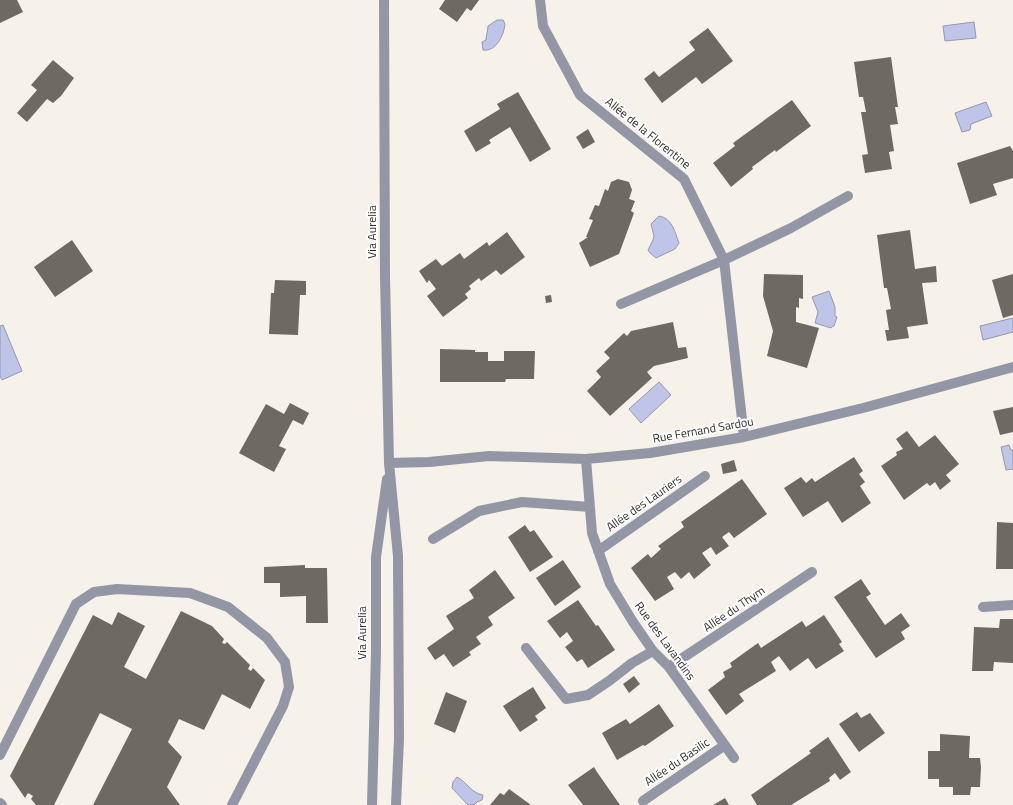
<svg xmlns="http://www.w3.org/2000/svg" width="1013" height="805" viewBox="0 0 1013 805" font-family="'Titillium Web',sans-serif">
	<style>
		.water { fill: #bec5e9; stroke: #9398b0 }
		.building { fill: #6e6a62 }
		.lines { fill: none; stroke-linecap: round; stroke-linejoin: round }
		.minor { stroke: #9396a5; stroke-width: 10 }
		.labels { text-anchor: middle; stroke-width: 4; stroke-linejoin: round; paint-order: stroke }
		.street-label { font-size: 12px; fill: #302e2b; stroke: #fff }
	</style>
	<rect width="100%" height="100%" fill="#f6f2e9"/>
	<!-- water -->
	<path class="water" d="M497,20H503L505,24C504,35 496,52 483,50L482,42L486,40C486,35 488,31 488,26Z
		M974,22L976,38L945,41L943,26Z
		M986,102L992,116L971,124L970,130L962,132L955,113Z
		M659,216C672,218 675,232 679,243L675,249L656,258L650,253L648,250L653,240L654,236L651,224Z
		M829,291L835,307V316L837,317L834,326H833L831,328L815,323L818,312L812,297Z
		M1013,318V332L983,340L980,326Z
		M3,325L22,371L2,380L0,376V326Z
		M659,382L671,395L641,423L629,409Z
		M1009,445L1011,450H1013V469L1006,470L1001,447Z
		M457,777C467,782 471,793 483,795L482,800L477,802L475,804L468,805L452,788L453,782Z"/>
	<!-- building -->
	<path class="building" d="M0,0H17L23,12L0,23Z
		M445,0H479L471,11L467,8L457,22L439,9Z
		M708,28L733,61L702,84L696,77L662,103L644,79L654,71L659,77L695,50L689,42Z
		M891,57L898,107H895L898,124L890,125L894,151L889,152L892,169L865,173L862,155L868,154L861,112H866L863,97H859L854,62Z
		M53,60L74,78L61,96L53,103L47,99L27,122L17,113L37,90L31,85Z
		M518,92L551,149L530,162L510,127L489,140L491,143L476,152L464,131L500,109L497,104Z
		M792,100L811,126L776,152L775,150L752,167L753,169L731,187L713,163L735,146L733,143Z
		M588,129L595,142L583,149L576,137Z
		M1010,146L1013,151V178L993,184L997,195L970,204L957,163Z
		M618,179L629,182L632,190L629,199L635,201L631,211L634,213L619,254L590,267L579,243L588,237H586L593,220L589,219L595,205L599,206L605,189L608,191L611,182Z
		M910,230L915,269L936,266L937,282L922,283L928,324L907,327L909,338L887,341L885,330H889L886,310L891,309L887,288H884L877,235Z
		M507,232L525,257L501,275L496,270L481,281L479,278L469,286L471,289L465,294L468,298L443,317L427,296L436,289L429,280L427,283L419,271L436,259L442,266L460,253L464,259L487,242L489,246Z
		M72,240L93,271L55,297L34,267Z
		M764,274L803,275V299L799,298V308L796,307V322L819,328L807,368L767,356L773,331L763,296Z
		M1013,274V315L1003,318L992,280Z
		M275,280L306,281V295H300L298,335L269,334L271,293H274Z
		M551,295L552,302L546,303L545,296Z
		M673,322L678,348L686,347L688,358L654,366L647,372L652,378L610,416L587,391L601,377L596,371L610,358L604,352L624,333L627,336L631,331Z
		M440,349L475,350V352H488V361H504V351H535L534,379H506L505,382H440Z
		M290,403L309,413L303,425L293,420L279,446L286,449L274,472L239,453L266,404L284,414Z
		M1013,407V432L1000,435L993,411Z
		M907,431L919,447L935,435L959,464L946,475L951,481L940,490L935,482L930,486L927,483L904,500L881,466L897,455L896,452L903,449L896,439Z
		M854,457L863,471L859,474L865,482L860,486L871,503L842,523L828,501L803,517L784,488L801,477L806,483L812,478L815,482Z
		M734,460L737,471L723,474L721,464Z
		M742,479L767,514L734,538L729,532L722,537L729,546L716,555L711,547L702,553L711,565L694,579L689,572L681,579L675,572L667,577L674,589L655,601L631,568L648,554L651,558L661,549L658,546L684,527L681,522Z
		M997,522L1013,523V569H996Z
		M525,525L530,532L534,530L553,557L530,572L508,537Z
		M563,560L581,587L555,606L536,578Z
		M305,565V568H327L328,623H306V596L280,597V583H264V567Z
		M495,570L515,598L488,617L493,625L476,637L481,644L469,652L471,655L453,667L444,654L435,660L427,648L454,629L446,616L474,598L469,590Z
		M861,579L871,594L866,597L885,625L901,613L910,626L901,632L905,639L876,658L834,597Z
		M578,600L596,626L598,625L615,650L588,668L582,659L577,662L565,647L573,641L567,632L560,638L547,621Z
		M181,611L212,626L224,639L222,643L225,644L227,642L250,665L248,669L251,671L253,668L265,680L250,709L222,694L204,730L179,719L168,742L182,757L167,787L180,805H93L132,729L100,713L54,805H36L31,799L33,796L28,793L25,798L10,776L93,615L112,625L118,612L145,626L124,667L146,679Z
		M824,615L842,642L839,644L844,651L816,669L808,658L790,671L779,656L771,662L776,671L739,694L744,701L726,715L708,690L725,677L723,672L732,667L730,663L758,643L761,648L802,621L806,627Z
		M1000,619H1013V663L994,662L993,671H972L974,627L999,628Z
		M634,676L640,684L629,693L623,684Z
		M533,687L546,708L535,716L538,720L520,732L503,706Z
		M446,692L467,701L455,733L434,724Z
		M659,704L674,726L645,746L643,745L617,760L602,733L626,719L630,724Z
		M857,712L861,718L870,713L885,733L859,752L839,724Z
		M940,734L970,736L969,758H980L981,767L980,787H971L970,795H953V787H939V779H928V751H940Z
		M828,737L851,772L840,780L835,773L829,778L830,781L791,805H757L751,795L811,753L809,751Z
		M594,767L597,772L620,805H583L568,785Z
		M509,789L531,805H490L500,793L504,795Z
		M725,798L729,805H713Z"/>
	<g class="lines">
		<!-- minor -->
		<path class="minor" d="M384,0L385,276L389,463L398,556L399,739L396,805
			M540,0L543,26L580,95L684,179L724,260L744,437
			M621,304L724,260L791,228L848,196
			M586,459L592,533L610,584L633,622L653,651L669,667L734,758
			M389,463L429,462L489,456L586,459L650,453L744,437L863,408L1013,367
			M433,539L479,511L522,502L590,507
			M598,551L705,476
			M983,607L1013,605
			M526,648L566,699L588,695L609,681L632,663L653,651
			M669,667L812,572
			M0,755L76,604L94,592L117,589L190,593L228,607L267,638L285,662L289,687L283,706L232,805
			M643,801L725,745
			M0,803L2,805
			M372,805L376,652V557L387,479"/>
	</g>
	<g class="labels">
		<!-- street labels -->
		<g class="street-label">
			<text transform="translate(648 133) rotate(39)" y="4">Allée de la Florentine</text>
			<text transform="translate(372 232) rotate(-90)" y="4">Via Aurelia</text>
			<text transform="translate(703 430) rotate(-10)" y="4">Rue Fernand Sardou</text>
			<text transform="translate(644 503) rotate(-35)" y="4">Allée des Lauriers</text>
			<text transform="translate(734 609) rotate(-34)" y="4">Allée du Thym</text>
			<text transform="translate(362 633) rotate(-90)" y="4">Via Aurelia</text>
			<text transform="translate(665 641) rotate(54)" y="4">Rue des Lavandins</text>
			<text transform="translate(677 762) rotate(-34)" y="4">Allée du Basilic</text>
		</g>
	</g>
</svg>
